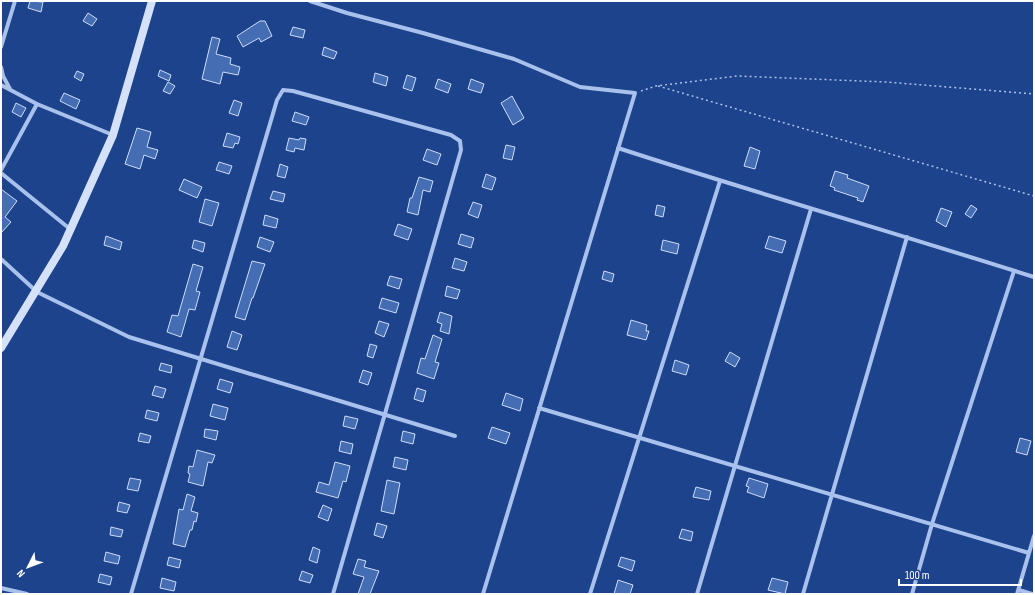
<svg xmlns="http://www.w3.org/2000/svg" width="1035" height="595" viewBox="0 0 1035 595" font-family="'Sofia Sans Condensed',sans-serif">
	<style>
		.building { fill: #446db3; stroke: #cdddf9 }
		.lines { fill: none; stroke-linecap: round; stroke-linejoin: round }
		.path { stroke: #a8c1ed; stroke-width: 1.5; stroke-dasharray: 2 3; stroke-linecap: butt }
		.street { stroke: #a8c1ed; stroke-width: 4 }
		.secondary { stroke: #d4e1f9; stroke-width: 8 }
	</style>
	<rect width="100%" height="100%" fill="#1c438b"/>
	<!-- building -->
	<path class="building" d="M30,1L43,2L41,12L28,8Z
		M88,13L97,19L92,26L83,21Z
		M260,21H265L272,36L261,42L259,38L243,47L237,36Z
		M293,27L305,30L303,38L290,35Z
		M212,37L220,39L216,54L231,58L230,64L240,67L238,75L223,72L220,84L202,79Z
		M324,47L337,52L334,59L322,55Z
		M160,70L171,75L169,81L158,76Z
		M77,71L84,74L81,81L74,77Z
		M375,73L388,77L386,86L373,82Z
		M407,75L416,78L412,91L403,88Z
		M438,79L451,84L448,93L435,88Z
		M471,79L484,84L481,93L468,89Z
		M168,82L175,86L170,94L163,91Z
		M64,93L80,100L76,109L60,101Z
		M512,96L524,118L513,125L501,103Z
		M234,100L242,103L238,116L229,113Z
		M16,103L26,108L21,117L12,112Z
		M295,112L309,117L306,125L292,121Z
		M137,128L151,132L147,147L158,150L155,159L144,155L140,169L125,164Z
		M227,133L240,137L238,144L235,143L233,148L223,146Z
		M289,138L299,140L300,138L306,139L304,150L295,148L294,152L286,150Z
		M506,145L515,147L512,160L503,158Z
		M750,147L760,151L755,169L744,166Z
		M427,149L441,154L437,165L423,160Z
		M219,162L232,166L229,174L216,170Z
		M280,164L288,167L285,178L277,176Z
		M835,171L848,175L847,178L869,186L863,202L857,200L858,198L834,190L835,188L830,186Z
		M486,174L496,178L492,190L482,187Z
		M419,177L433,181L430,192L423,190L418,215L407,212L410,198H412Z
		M184,179L202,187L197,198L179,190Z
		M1,189L17,201L5,217L11,222L1,233Z
		M273,191L285,194L283,202L270,199Z
		M205,199L219,203L212,226L199,222Z
		M473,202L482,205L478,218L468,214Z
		M657,205L665,207L663,217L655,215Z
		M971,205L977,209L971,218L965,214Z
		M941,208L952,212L946,227L936,221Z
		M265,215L278,219L276,228L263,225Z
		M398,224L412,229L408,240L394,235Z
		M461,234L474,238L471,248L458,244Z
		M106,236L122,242L120,250L104,245Z
		M769,236L786,241L782,253L765,248Z
		M260,237L274,242L270,252L257,247Z
		M194,240L205,243L203,252L192,248Z
		M663,240L679,244L677,254L661,250Z
		M455,258L467,262L464,271L452,268Z
		M252,261L265,264L253,298H252L245,320L235,317Z
		M193,264L203,267L196,291L200,292L195,310L189,309L181,337L167,332L172,315L178,316Z
		M604,271L614,274L612,282L602,279Z
		M390,276L402,279L399,289L387,285Z
		M447,286L460,290L457,299L445,296Z
		M382,298L399,303L396,313L379,308Z
		M440,312L452,316L449,334L440,331L442,324L437,322Z
		M631,320L647,325L646,331H649L646,340L627,335Z
		M379,321L389,324L384,337L375,333Z
		M232,331L242,335L237,350L227,347Z
		M433,335L442,339L435,362L439,363L434,379L417,373L421,358L425,359Z
		M370,344L377,346L373,358L367,356Z
		M730,352L740,358L735,367L725,361Z
		M675,360L689,365L686,375L672,371Z
		M161,363L172,366L171,373L159,370Z
		M363,370L372,373L368,385L359,382Z
		M220,379L233,383L230,393L217,389Z
		M155,386L166,389L163,398L152,395Z
		M417,388L426,391L423,402L414,399Z
		M506,393L523,399L520,411L502,405Z
		M213,404L228,408L225,420L210,416Z
		M147,410L159,413L157,421L145,418Z
		M345,416L358,419L355,429L343,426Z
		M492,427L510,433L506,444L488,438Z
		M205,429L218,431L216,440L204,437Z
		M403,431L415,434L413,444L401,441Z
		M140,433L151,436L149,443L138,441Z
		M1020,438L1031,441L1027,455L1016,452Z
		M341,441L353,444L351,454L339,451Z
		M197,450L215,455L212,463L208,462L203,486L188,482L190,474L188,473L189,466L193,467Z
		M395,457L408,460L406,470L393,467Z
		M335,462L350,466L346,482L343,481L338,498L316,492L319,482L329,485Z
		M130,478L141,480L138,491L127,489Z
		M749,478L768,484L764,498L747,492L749,487L746,486Z
		M387,480L400,483L394,514L381,511Z
		M696,487L711,491L709,500L693,497Z
		M187,494L195,497L191,511L198,513L196,522L194,521L192,530H190L185,547L173,544L179,509L183,510Z
		M119,502L130,505L127,513L117,511Z
		M323,505L332,509L328,521L318,517Z
		M377,523L387,526L383,538L374,535Z
		M111,527L123,530L121,537L110,535Z
		M682,529L693,532L691,541L679,538Z
		M313,547L320,550L317,563L309,560Z
		M106,552L120,556L118,564L104,561Z
		M169,557L181,560L179,568L167,565Z
		M621,557L635,561L632,571L618,566Z
		M358,559L366,561L364,567L379,571L370,594H358L364,577L353,574Z
		M302,571L313,575L310,583L299,580Z
		M100,574L112,577L110,585L98,582Z
		M162,578L176,582L174,591L160,588Z
		M772,578L788,582L785,594L768,590Z
		M618,580L633,585L630,594H614Z"/>
	<g class="lines">
		<!-- path -->
		<path class="path" d="M658,86L1034,196
			M641,91L656,86L737,76L886,82L1034,94"/>
		<!-- street -->
		<path class="street" d="M310,1L347,13L423,33L514,59L580,87L635,93L483,594
			M1,47L15,1
			M1,67L3,76L10,89
			M1,85L37,104L113,135
			M618,148C756,193 896,233 1034,277
			M1,170L37,104
			M1,173L70,229
			M1,259L37,292L129,337L455,436
			M539,408L1029,553
			M1,588L27,594
			M1019,590L1032,594
			M131,594L277,100L283,90L293,91L451,135L460,141L461,150L333,594
			M590,594L720,181
			M697,594L811,209
			M803,594L907,237
			M912,594L932,524L1014,271
			M1017,594L1034,536"/>
		<!-- secondary -->
		<path class="secondary" d="M1,348L63,246L113,135L152,1"/>
	</g>
	<!-- border -->
	<rect width="1035" height="595" fill="none" stroke="#ffffff" stroke-width="4"/>
	<!-- north arrow -->
	<g transform="translate(28 567) rotate(228)" stroke="#1c438b" stroke-width="3" paint-order="stroke">
	<path d="M0-3L7 15L0 10L-7 15Z" fill="#ffffff"/>
	<text y="-6" font-size="11" font-weight="bold" text-anchor="middle" fill="#ffffff">N</text>
	</g>
	<!-- scale -->
	<path d="M899 579v6h122v-6" fill="none" stroke="#ffffff" stroke-width="2"/>
	<text x="905" y="579" font-size="12" fill="#ffffff" stroke="#1c438b" stroke-width="3" paint-order="stroke">100 m</text>
</svg>
